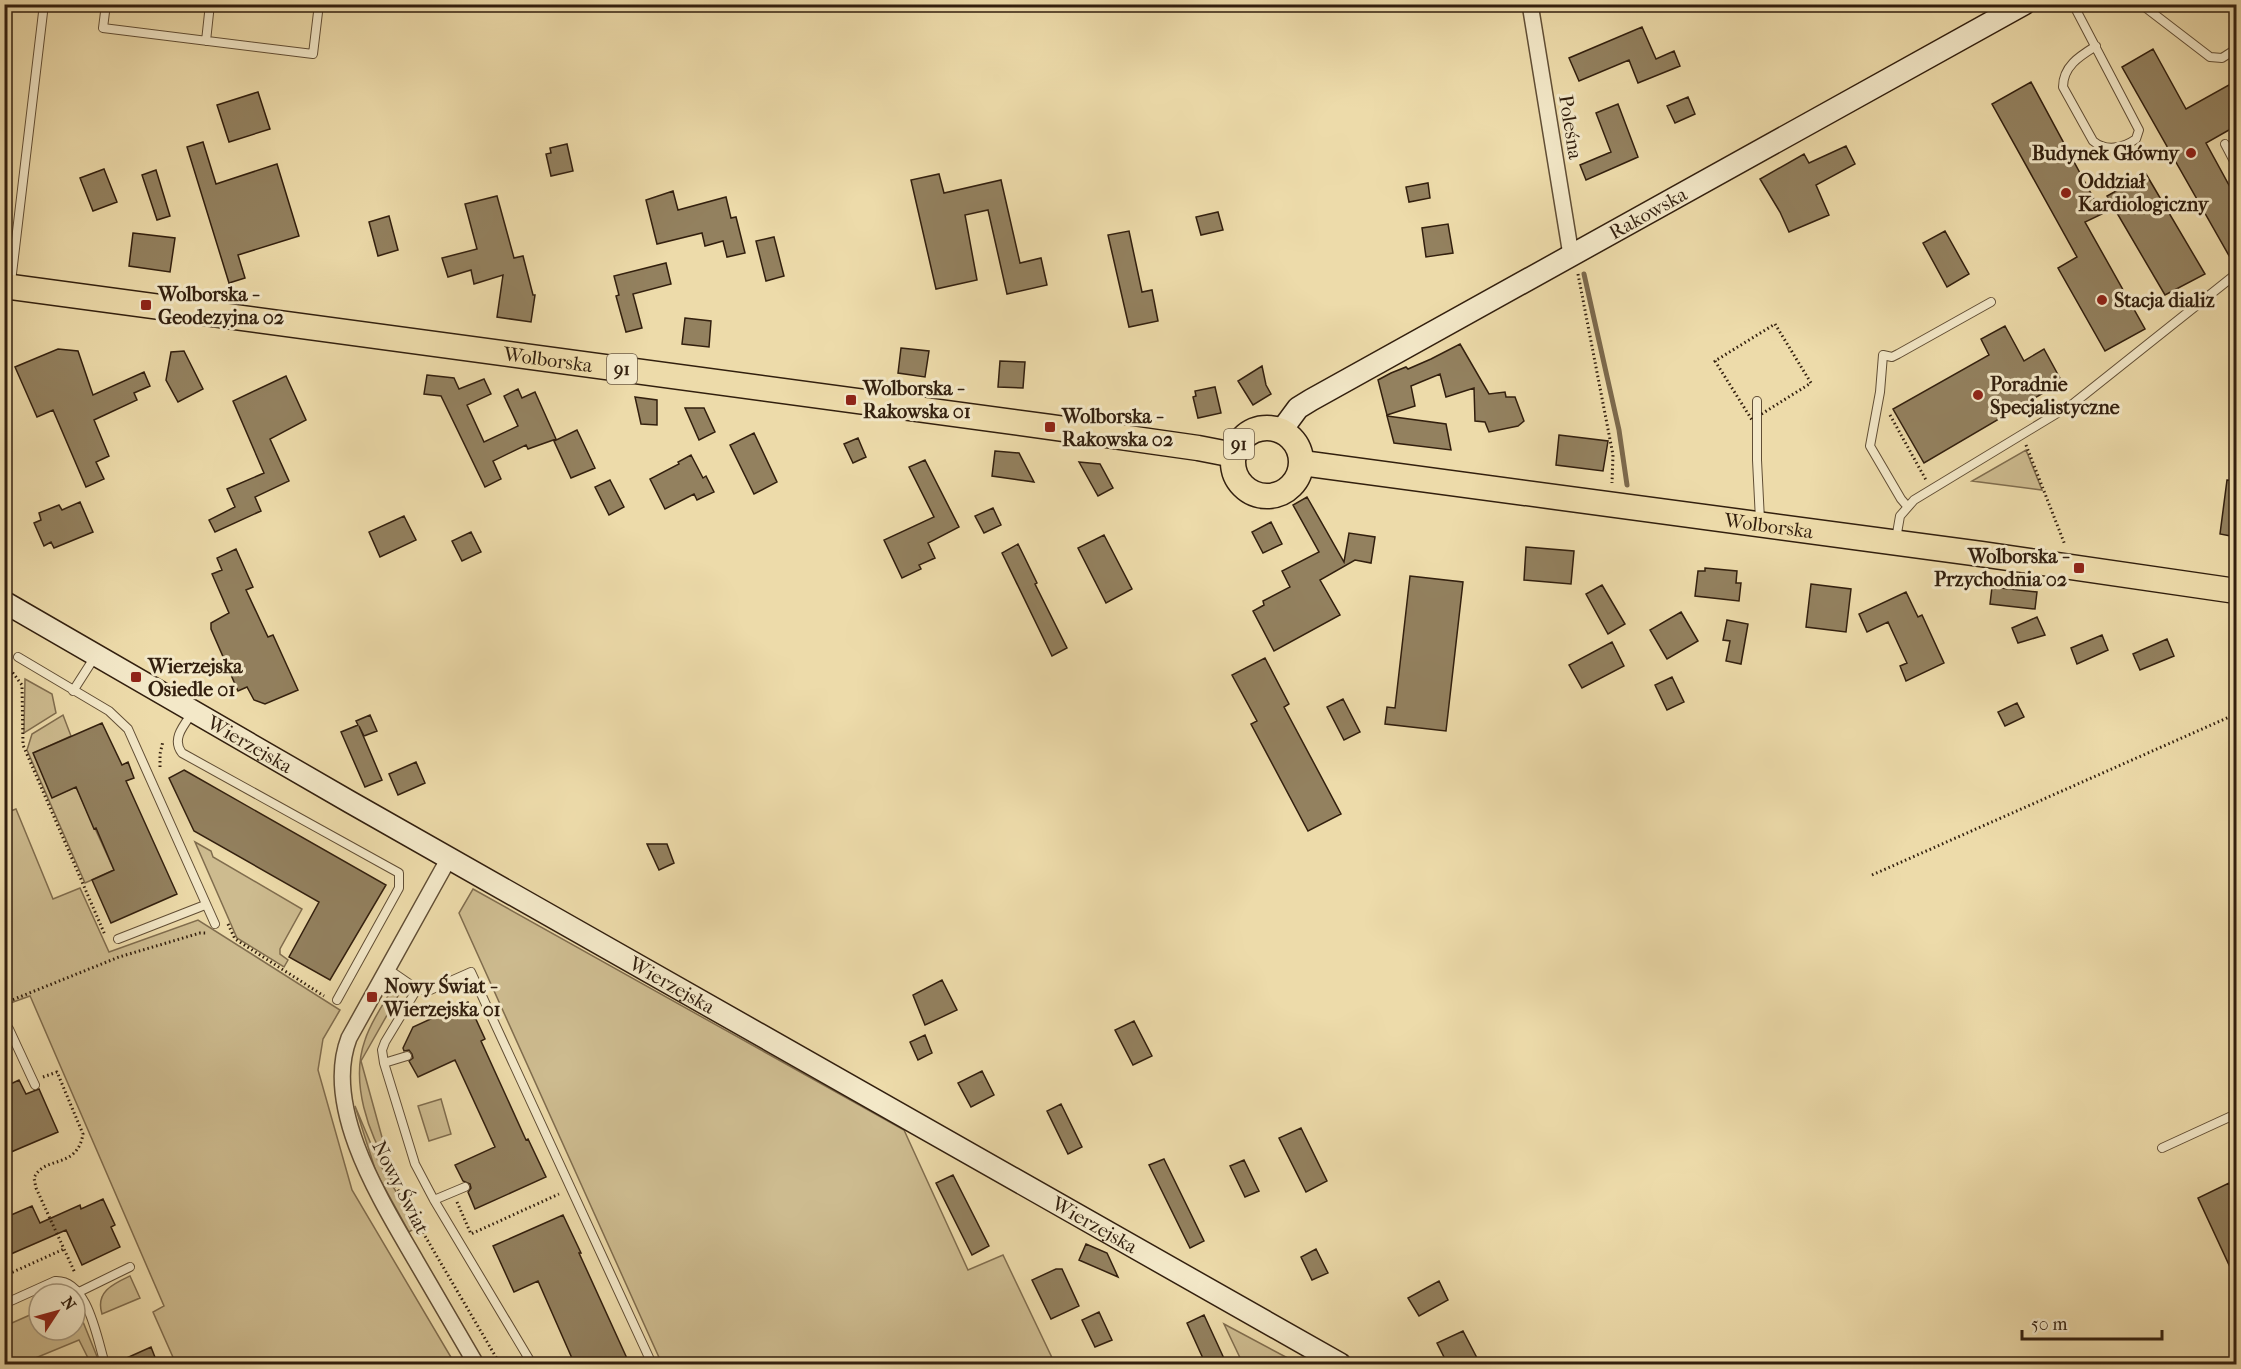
<svg xmlns="http://www.w3.org/2000/svg" width="2241" height="1369" viewBox="0 0 2241 1369" font-family="'IM FELL French Canon',serif">
	<style>
		.green { fill: #cdbb8f; stroke: #806d4e; stroke-width: 1.5 }
		.lines { fill: none; stroke-linecap: round; stroke-linejoin: round }
		.stream { stroke: #7c694c; stroke-width: 5 }
		.building { fill: #93815f; stroke: #321f0e; stroke-width: 1.5 }
		.lane-casing { stroke: #614e35; stroke-width: 10 }
		.street-casing { stroke: #614e35; stroke-width: 18 }
		.secondary-casing { stroke: #321f0e; stroke-width: 24 }
		.primary-casing { stroke: #321f0e; stroke-width: 27 }
		.path { stroke: #321f0e; stroke-width: 3; stroke-dasharray: 1.5 3; stroke-linecap: butt }
		.lane { stroke: #f3e8c8; stroke-width: 8 }
		.street { stroke: #f3e8c8; stroke-width: 15 }
		.secondary { stroke: #f3e8c8; stroke-width: 21 }
		.primary { stroke: #eddbaa; stroke-width: 24 }
		.poi-dot { fill: #8f2418; stroke: #f3e8c8; stroke-width: 2 }
		.labels { text-anchor: middle; stroke-width: 6; stroke-linejoin: round; paint-order: stroke }
		.shield { fill: #f3e8c8; stroke: #6c5b46; stroke-width: 1.5 }
		.shield-label { font-size: 18px; font-weight: bold; fill: #321f0e }
		.street-label { font-size: 20px; fill: #321f0e; stroke: #f3e8c8 }
		.poi-label { font-size: 20px; font-weight: bold; fill: #321f0e; stroke: #f3e8c8; text-anchor: start }
	</style>
	<rect width="100%" height="100%" fill="#eddbaa"/>
	<filter id="stains"><feTurbulence type="fractalNoise" baseFrequency=".00333" numOctaves="4"/><feColorMatrix values="0 0 0 0 .2 0 0 0 0 .09 0 0 0 0 .02 0 0 0 .5 -.17"/></filter>
	<radialGradient id="worn" r=".72"><stop offset=".6" stop-color="#630" stop-opacity="0"/><stop offset="1" stop-color="#630" stop-opacity=".3"/></radialGradient>
	<!-- green -->
	<path class="green" d="M2026,450L2042,490L1972,481Z
		M25,679L52,694L56,713L24,733Z
		M63,715L71,736L34,753L52,797L76,787L114,870L85,883L27,750L32,734Z
		M16,809L53,899L80,888L109,952L198,920L340,1010L323,1039L318,1070L352,1190L455,1364H176L153,1312L164,1306L31,998L30,996L5,1005V813Z
		M195,842L211,851L213,857L302,909L280,949V954L288,960L284,967L237,938Z
		M473,889L904,1130L968,1270L1003,1255L1055,1364H662L459,913Z
		M394,986L403,987L361,1061L391,1170C368,1134 350,1082 365,1040C371,1021 384,1003 394,986Z
		M441,1099L451,1134L429,1141L418,1106Z
		M355,1106L379,1163L417,1227L409,1232L376,1172Z
		M130,1276L140,1298L102,1314C95,1292 113,1284 130,1276Z
		M75,1302L100,1364H91L79,1340L21,1364H7L5,1359V1326L39,1311V1330H75Z
		M1224,1324L1299,1364H1243Z"/>
	<g class="lines">
		<!-- stream -->
		<path class="stream" d="M1584,274L1619,430L1627,485"/>
	</g>
	<!-- building -->
	<path class="building" d="M1642,27L1656,59L1674,51L1680,66L1638,83L1629,60L1579,81L1569,58Z
		M2153,49L2186,109L2236,81V126L2206,143L2236,198V268L2122,67Z
		M2031,82L2102,214L2085,222L2145,329L2105,351L2058,268L2077,257L1992,104Z
		M258,92L270,129L229,142L217,105Z
		M1688,97L1695,114L1675,123L1667,106Z
		M1618,104L1638,157L1586,180L1580,165L1611,152L1596,113Z
		M203,142L216,184L277,164L299,236L238,255L245,278L229,283L187,147Z
		M567,144L573,171L551,176L546,154L551,153L550,148Z
		M1846,146L1855,164L1816,185L1829,215L1789,232L1780,212L1760,179L1804,154L1809,163Z
		M104,169L117,202L93,211L80,178Z
		M156,170L170,216L157,220L142,175Z
		M939,174L944,193L1001,180L1020,263L1041,258L1047,285L1007,294L988,210L965,215L977,280L936,289L911,180Z
		M2146,174L2205,274L2165,295L2107,196Z
		M1428,183L1430,198L1409,202L1406,187Z
		M673,191L678,210L726,197L731,218L736,217L745,253L727,257L723,241L705,246L702,233L657,244L646,200Z
		M497,196L514,258L523,256L533,295H535L531,322L497,317L503,275L474,284L471,270L448,277L442,258L477,249L465,204Z
		M1218,212L1223,230L1201,235L1196,217Z
		M389,216L398,250L378,256L369,222Z
		M1448,224L1453,253L1426,257L1422,228Z
		M1129,231L1142,292L1152,290L1158,321L1129,327L1108,235Z
		M1945,231L1969,274L1947,287L1923,243Z
		M133,233L175,238L170,272L129,266Z
		M774,237L784,276L766,281L756,241Z
		M666,263L671,284L633,294L642,328L626,332L616,296L619,295L614,276Z
		M685,318L711,321L709,347L682,344Z
		M2005,326L2024,361L2044,349L2062,382L1924,463L1893,409L1989,355L1981,339Z
		M1460,344L1489,394L1505,392L1506,397H1515L1524,421L1518,426L1489,432L1485,422L1475,421L1474,388L1446,397L1440,374L1411,386L1415,406L1387,415L1378,380L1391,373L1406,367L1408,369L1431,359Z
		M901,348L929,351L925,377L898,373Z
		M58,349L78,351L93,395L144,372L150,386L134,393L137,400L94,420L109,456L96,462L104,479L86,487L53,410L37,417L15,367Z
		M184,351L203,389L178,402L166,380L171,352Z
		M1000,361L1025,362L1023,388L998,387Z
		M1262,366L1266,385L1271,394L1253,405L1238,381Z
		M427,375L454,378L459,389L484,379L491,394L467,405L484,442L518,426L504,396L518,389L522,398L535,392L556,439L528,449L526,445L493,461L501,479L485,487L441,396L424,394Z
		M286,376L306,420L270,439L289,481L255,497L261,511L215,532L209,520L235,507L227,489L264,473L233,401Z
		M1215,387L1221,413L1198,418L1193,397L1196,396L1195,391Z
		M635,397L657,400V425L641,424Z
		M685,408H704L715,432L699,440Z
		M1387,416L1446,424L1451,450L1394,443Z
		M577,430L595,468L571,478L554,441Z
		M754,433L777,482L754,494L730,445Z
		M1559,435L1608,441L1603,471L1556,465Z
		M858,438L866,457L853,463L844,444Z
		M995,451L1019,453L1034,482L992,476Z
		M691,455L703,478L706,476L714,492L697,500L694,494L665,509L650,479L679,464L678,462Z
		M925,460L959,527L928,543L935,558L919,565L921,569L902,578L884,540L934,517L909,467Z
		M1079,462L1100,464L1113,488L1098,496Z
		M610,480L624,507L609,515L595,487Z
		M2227,480L2236,481V537L2220,534Z
		M1307,497L1344,562L1349,533L1375,537L1371,563L1355,560L1320,580L1340,615L1274,651L1253,611L1264,605L1263,601L1290,587L1282,571L1319,552L1293,505Z
		M80,502L93,532L54,548L51,542L44,546L34,523L41,520L39,513L59,505L62,510Z
		M993,508L1001,525L984,533L975,516Z
		M404,516L416,540L380,557L369,532Z
		M1271,522L1282,544L1263,553L1252,532Z
		M471,532L481,552L462,561L452,541Z
		M1104,535L1132,589L1106,603L1078,548Z
		M1018,544L1037,583L1035,584L1067,648L1052,656L1002,553Z
		M1526,547L1574,551L1571,584L1524,580Z
		M236,549L253,587L246,590L268,637L273,635L298,690L265,704L254,700L247,687L238,691L211,629V623L229,613L212,574L222,570L217,558Z
		M1705,568L1737,571L1736,583H1741L1739,601L1695,596L1698,571H1705Z
		M1410,576L1463,582L1446,731L1385,724L1387,707L1395,708Z
		M1811,584L1851,589L1846,632L1806,627Z
		M1602,585L1625,624L1608,634L1586,594Z
		M1992,587L2037,592L2035,609L1990,604Z
		M1906,592L1918,617L1922,615L1944,663L1906,681L1900,666L1907,663L1888,622L1867,632L1859,614Z
		M1681,612L1698,641L1667,659L1650,630Z
		M2037,617L2045,635L2018,643L2012,628Z
		M1727,620L1748,624L1741,664L1726,661L1730,641L1723,640Z
		M2102,635L2108,650L2077,664L2071,648Z
		M2167,639L2174,656L2140,670L2133,654Z
		M1612,642L1624,666L1582,688L1569,665Z
		M1265,658L1289,704L1284,707L1341,814L1308,831L1251,724L1257,721L1232,675Z
		M1672,677L1684,702L1667,710L1655,685Z
		M1343,699L1360,732L1344,740L1327,707Z
		M2017,703L2024,717L2005,726L1998,712Z
		M370,715L377,731L364,736L359,726L382,780L365,787L341,732L358,725L356,721Z
		M102,723L122,765L128,762L134,778L126,781L177,894L111,923L92,880L114,870L96,828L94,829L76,787L52,798L33,753Z
		M416,762L425,783L398,795L389,774Z
		M184,770L386,885L330,980L289,957L319,902L194,831L169,778Z
		M647,844H667L674,863L659,870Z
		M942,980L957,1010L925,1025L913,995Z
		M468,1002L485,1039L481,1041L526,1140L528,1139L546,1177L475,1209L468,1192L471,1188L470,1184L463,1181L455,1165L495,1147L455,1060L418,1077L409,1061L413,1058L412,1054L409,1050L404,1051L403,1048L413,1027Z
		M1134,1021L1152,1056L1133,1065L1115,1030Z
		M925,1035L932,1053L918,1060L910,1042Z
		M982,1071L994,1095L971,1107L958,1083Z
		M19,1080L26,1094L39,1089L58,1132L4,1155V1087Z
		M1061,1104L1082,1147L1068,1154L1047,1111Z
		M1301,1128L1327,1181L1306,1192L1279,1138Z
		M1164,1159L1204,1241L1190,1248L1149,1165Z
		M1244,1160L1259,1191L1245,1197L1230,1166Z
		M953,1175L989,1246L972,1255L936,1183Z
		M2229,1183L2236,1199V1280L2198,1198Z
		M103,1199L115,1225L111,1227L120,1247L82,1265L66,1230L4,1257V1218L32,1206L40,1223L80,1205L81,1209Z
		M563,1215L581,1253H579L630,1365H575L538,1281L514,1292L493,1246Z
		M1086,1244L1107,1253L1118,1277L1079,1260Z
		M1316,1249L1328,1273L1312,1280L1301,1257Z
		M1056,1269H1062L1079,1306L1051,1319L1032,1280Z
		M1439,1281L1448,1300L1419,1316L1408,1298Z
		M1099,1312L1112,1340L1095,1347L1082,1320Z
		M1204,1315L1227,1365H1206L1187,1323Z
		M1463,1331L1477,1358L1463,1365H1448L1437,1343Z
		M151,1347L158,1365H111Z"/>
	<g class="lines">
		<defs>
			<path id="lane" d="M106,4L103,28L313,54L319,4
				M2073,4L2139,130L2136,139C2123,148 2106,152 2093,141L2063,87C2063,66 2080,56 2096,46
				M2141,4L2210,57L2222,58L2236,49
				M206,41L210,4
				M2225,144L2236,165
				M11,282L44,4
				M1757,401V460L1760,520
				M1907,506L1901,499L1870,446L1880,392L1883,355L1892,357L1898,354L1991,302
				M1896,539L1900,516L1914,500L2074,403L2236,274
				M18,657L109,711L128,729L215,924
				M73,691L96,655
				M193,712C184,725 171,739 182,753L399,873V888L337,1000
				M118,939L205,905
				M388,969L417,989L385,1042L382,1050L384,1063L415,1164L434,1200L465,1187
				M417,989L428,991L471,972L652,1364
				M4,1031L9,1029L35,1085
				M384,1063L407,1056
				M2162,1148L2236,1114
				M434,1200L532,1364
				M79,1292L130,1267
				M4,1304L55,1281C88,1279 97,1339 105,1364"/>
			<path id="street" d="M1530,4L1571,255
				M449,858L349,1038C322,1108 382,1202 416,1261C436,1295 456,1330 476,1364"/>
			<g id="secondary">
				<path id="s1" d="M1281,431L1298,408L1311,400L2024,4"/>
				<path id="s2" d="M4,602L350,802L1340,1364"/>
			</g>
			<g id="primary">
				<path id="s3" d="M4,286L1050,427L1198,448L1234,455"/>
				<circle cx="1267" cy="462" r="34"/>
				<path id="s4" d="M1302,463L1981,554L2236,591"/>
			</g>
		</defs>
		<!-- lane casing -->
		<use href="#lane" class="lane-casing"/>
		<!-- street casing -->
		<use href="#street" class="street-casing"/>
		<!-- secondary casing -->
		<use href="#secondary" class="secondary-casing"/>
		<!-- primary casing -->
		<use href="#primary" class="primary-casing"/>
		<!-- path -->
		<path class="path" d="M1578,274L1613,455L1612,483
			M1775,324L1811,383L1752,420L1715,361Z
			M1890,415L1926,480
			M2026,445L2065,545
			M10,669L22,685L23,745L105,935
			M160,767V754L163,741
			M1872,875L2236,714
			M228,924L235,939L324,996
			M4,1001L12,1000L119,957L200,933H207
			M43,1077L57,1072L83,1134C77,1170 44,1155 34,1178L36,1188L75,1273
			M391,1178L500,1364
			M457,1202L471,1234L559,1194
			M4,1276L64,1249"/>
		<!-- lane -->
		<use href="#lane" class="lane"/>
		<!-- street -->
		<use href="#street" class="street"/>
		<!-- secondary -->
		<use href="#secondary" class="secondary"/>
		<!-- primary -->
		<use href="#primary" class="primary"/>
	</g>
	<!-- markers -->
	<g class="poi-dot">
		<circle cx="2191" cy="153" r="6"/>
		<circle cx="2066" cy="193" r="6"/>
		<circle cx="2102" cy="300" r="6"/>
		<rect x="140" y="299" width="12" height="12" rx="3"/>
		<circle cx="1978" cy="395" r="6"/>
		<rect x="845" y="394" width="12" height="12" rx="3"/>
		<rect x="1044" y="421" width="12" height="12" rx="3"/>
		<rect x="2073" y="562" width="12" height="12" rx="3"/>
		<rect x="130" y="671" width="12" height="12" rx="3"/>
		<rect x="366" y="991" width="12" height="12" rx="3"/>
	</g>
	<g class="labels">
		<!-- shield labels -->
		<g class="shield">
			<rect x="607" y="354" width="30" height="30" rx="4.5"/>
			<rect x="1224" y="429" width="30" height="30" rx="4.5"/>
		</g>
		<g class="shield-label">
			<text x="622" y="375">91</text>
			<text x="1239" y="450">91</text>
		</g>
		<!-- street labels -->
		<g class="street-label">
			<text transform="translate(1571 127) rotate(81)" y="7">Poleśna</text>
			<text dy="7" stroke="none"><textPath href="#s1" startOffset="429">Rakowska</textPath></text>
			<text dy="7" stroke="none"><textPath href="#s3" startOffset="549">Wolborska</textPath></text>
			<text dy="7" stroke="none"><textPath href="#s4" startOffset="471">Wolborska</textPath></text>
			<text dy="7" stroke="none"><textPath href="#s2" startOffset="284">Wierzejska</textPath></text>
			<text dy="7" stroke="none"><textPath href="#s2" startOffset="770">Wierzejska</textPath></text>
			<text transform="translate(401 1187) rotate(63)" y="7">Nowy Świat</text>
			<text dy="7" stroke="none"><textPath href="#s2" startOffset="1256">Wierzejska</textPath></text>
		</g>
		<!-- poi labels -->
		<g class="poi-label">
			<text x="2179" y="160" text-anchor="end">Budynek Główny</text>
			<text x="2078" y="188">Oddział<tspan x="2078" dy="23">Kardiologiczny</tspan></text>
			<text x="158" y="301">Wolborska -<tspan x="158" dy="23">Geodezyjna 02</tspan></text>
			<text x="2114" y="307">Stacja dializ</text>
			<text x="1990" y="391">Poradnie<tspan x="1990" dy="23">Specjalistyczne</tspan></text>
			<text x="863" y="395">Wolborska -<tspan x="863" dy="23">Rakowska 01</tspan></text>
			<text x="1062" y="423">Wolborska -<tspan x="1062" dy="23">Rakowska 02</tspan></text>
			<text x="2067" y="563" text-anchor="end">Wolborska -<tspan x="2067" dy="23">Przychodnia 02</tspan></text>
			<text x="148" y="673">Wierzejska<tspan x="148" dy="23">Osiedle 01</tspan></text>
			<text x="384" y="993">Nowy Świat -<tspan x="384" dy="23">Wierzejska 01</tspan></text>
		</g>
	</g>
	<!-- margin -->
	<rect width="2241" height="1369" fill="none" stroke="#eddbaa" stroke-width="24"/>
	<rect x="6" y="6" width="2229" height="1357" fill="none" stroke="#321f0e" stroke-width="3"/>
	<rect x="12" y="12" width="2217" height="1345" fill="none" stroke="#321f0e" stroke-width="1.5"/>
	<!-- north arrow -->
	<g transform="translate(57 1312) rotate(54)"><circle r="28" fill="#f3e8c8" stroke="#a6987e" stroke-width="1.5"/>
	<path d="M0-4.5L10 22L0 15L-10 22Z" fill="#8f2418"/>
	<text y="-9" font-size="16" font-weight="bold" text-anchor="middle" fill="#321f0e">N</text>
	</g>
	<!-- scale -->
	<path d="M2022 1330v9h140v-9" fill="none" stroke="#321f0e" stroke-width="3"/>
	<text x="2031" y="1330" font-size="18" fill="#321f0e" stroke="#f3e8c8" stroke-width="4.5" paint-order="stroke">50 m</text>
	<rect width="100%" height="100%" filter="url(#stains)"/>
	<rect width="100%" height="100%" fill="url(#worn)"/>
</svg>
